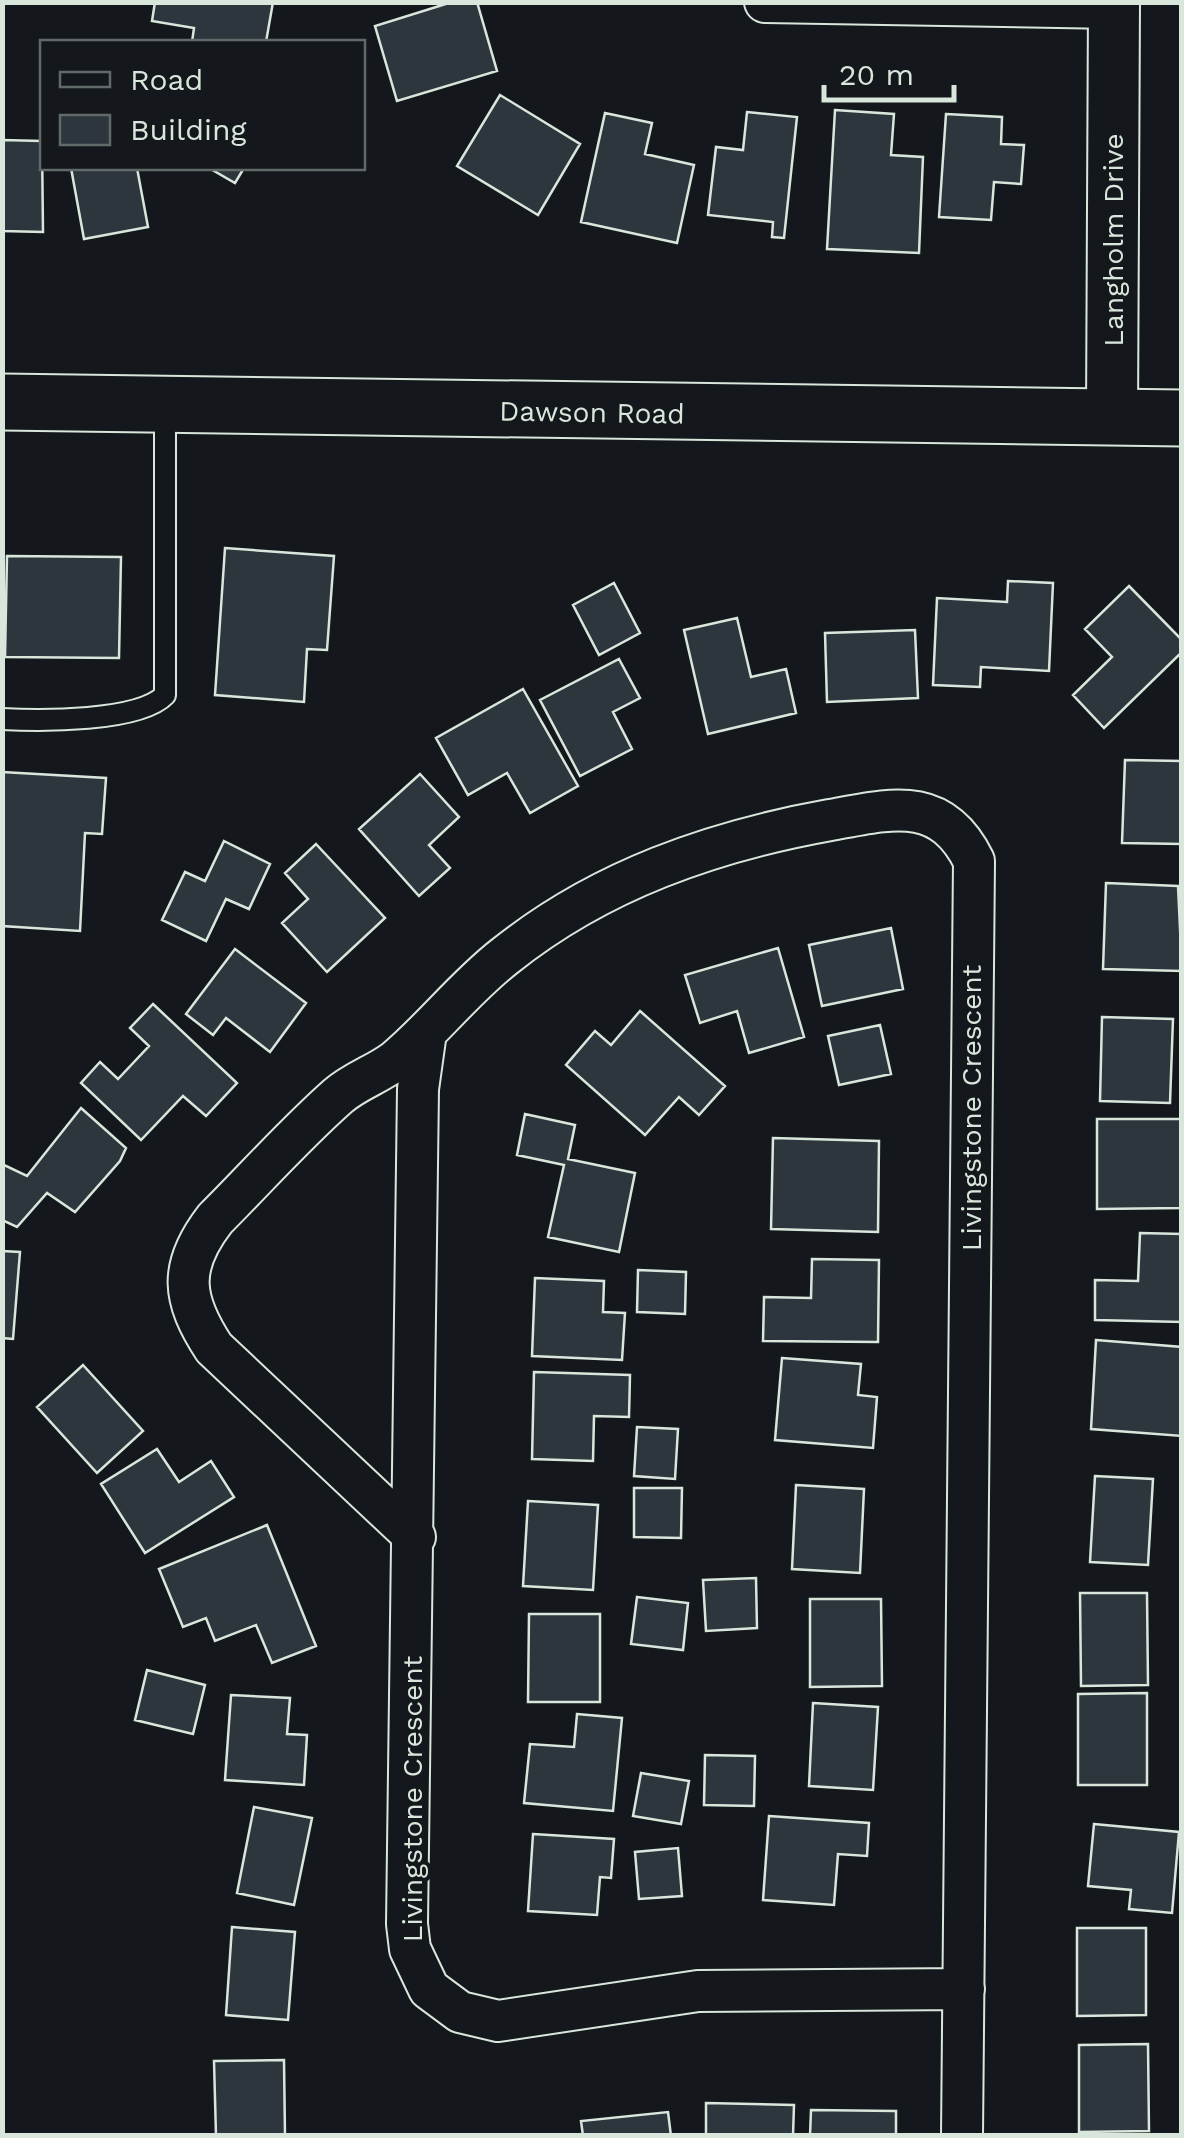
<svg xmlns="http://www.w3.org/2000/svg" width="1184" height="2138" viewBox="0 0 1184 2138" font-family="'Work Sans',sans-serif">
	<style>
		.building { fill: #2c363c; stroke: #d8e6dc; stroke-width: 2.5 }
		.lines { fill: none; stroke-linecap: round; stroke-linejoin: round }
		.service-casing { stroke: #d8e6dc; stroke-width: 24 }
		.minor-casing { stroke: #d8e6dc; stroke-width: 44 }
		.tertiary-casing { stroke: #d8e6dc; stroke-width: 54 }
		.secondary-casing { stroke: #d8e6dc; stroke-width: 59 }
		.service { stroke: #14181c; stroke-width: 20 }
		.minor { stroke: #14181c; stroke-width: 40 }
		.tertiary { stroke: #14181c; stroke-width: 50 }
		.secondary { stroke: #14181c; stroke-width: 55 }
		.labels { text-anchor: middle; stroke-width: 8; stroke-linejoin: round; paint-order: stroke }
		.street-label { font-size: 28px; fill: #d8e6dc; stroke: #14181c }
	</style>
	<rect width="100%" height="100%" fill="#14181c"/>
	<!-- building -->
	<path class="building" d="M155,2H273L266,42H192L194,28L152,21Z
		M452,2H477L497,71L397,101L375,26Z
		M500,95L580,144L538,215L457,166Z
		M835,110L894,114L891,155L923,157L919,253L827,249Z
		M747,112L797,117L784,238L772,237L773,222L708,215L716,147L743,150Z
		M605,113L652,123L645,154L694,165L677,243L581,222Z
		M946,114L1002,117L1001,144L1024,145L1021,184L994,182L991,220L939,217Z
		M2,140L42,141L43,232L2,231Z
		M71,168H137L148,227L84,239Z
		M209,168H244L235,183Z
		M225,548L334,556L327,650L307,649L304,702L215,695Z
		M7,556L121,557L119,658L5,657Z
		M1008,581L1053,583L1049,671L981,667L980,687L933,685L937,598L1007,602Z
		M614,583L640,633L599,655L573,605Z
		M1129,586L1182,640V652L1104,728L1073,695L1112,657L1085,629Z
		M737,618L751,677L786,669L796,713L708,734L684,630Z
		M915,630L918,698L827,702L825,633Z
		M619,659L640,698L613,712L632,749L580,776L540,700Z
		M523,689L578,786L530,813L507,773L468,795L436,738Z
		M1125,760L1182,761V844L1122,843Z
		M2,772L106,778L102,834L85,833L80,931L2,926Z
		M420,774L459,817L429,845L450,868L419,896L359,829Z
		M224,841L270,864L249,909L226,899L206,941L162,920L185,872L205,881Z
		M316,844L385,918L327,972L282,923L308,899L285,873Z
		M1106,883L1178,886L1182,971L1103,969Z
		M891,928L903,989L822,1006L809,945Z
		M778,948L804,1037L749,1053L737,1011L700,1023L685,975Z
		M235,949L306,1003L270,1052L226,1018L213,1035L186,1014Z
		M153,1004L237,1083L206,1116L183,1096L141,1140L81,1083L100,1062L118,1079L149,1046L130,1028Z
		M640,1011L725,1086L699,1115L679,1097L645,1135L566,1065L595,1031L611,1045Z
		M1102,1017L1173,1019L1170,1103L1100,1101Z
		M880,1025L891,1074L839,1085L828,1036Z
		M81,1108L126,1148L120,1161L75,1212L47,1193L17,1227L2,1220V1164L27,1176Z
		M525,1114L575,1125L568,1159L635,1173L619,1252L548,1237L564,1165L517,1155Z
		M1097,1119H1182V1208L1097,1209Z
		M773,1138L879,1141L878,1232L771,1229Z
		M1140,1233L1182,1234V1322L1095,1320V1280L1138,1281Z
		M2,1251L20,1252L13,1339L2,1338Z
		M812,1259L879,1260L878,1342L763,1341L764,1297L811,1298Z
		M638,1270L686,1272L685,1314L637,1312Z
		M535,1278L604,1281L603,1312L625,1313L622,1360L532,1356Z
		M1096,1340L1182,1347V1436L1091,1429Z
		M782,1358L861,1364L858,1395L877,1397L873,1448L775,1440Z
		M83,1365L143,1431L97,1473L37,1407Z
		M534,1372L630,1375L629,1417L594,1416L593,1461L532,1459Z
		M637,1427L678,1429L675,1479L634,1476Z
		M157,1449L179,1482L211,1461L234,1497L145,1553L101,1484Z
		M1095,1476L1153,1479L1148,1565L1090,1562Z
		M796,1485L864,1489L860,1573L792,1569Z
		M634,1488H682L681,1538L634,1537Z
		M528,1501L598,1505L593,1590L523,1586Z
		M267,1525L316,1646L272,1663L256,1625L215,1641L206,1618L183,1627L159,1569Z
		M756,1578L757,1628L706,1631L703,1580Z
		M1080,1593H1147L1148,1685L1081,1686Z
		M637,1597L688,1603L683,1650L631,1644Z
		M810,1599H881L882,1686L810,1687Z
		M529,1614H600V1702H528Z
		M147,1670L205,1685L193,1734L135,1720Z
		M1147,1693V1785H1078V1694Z
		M231,1695L290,1698L287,1734L307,1735L304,1785L225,1780Z
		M813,1703L878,1707L873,1790L809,1786Z
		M577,1714L622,1718L613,1811L524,1803L530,1744L574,1747Z
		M705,1755L755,1756L754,1806L704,1805Z
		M641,1773L689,1781L681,1824L633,1816Z
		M254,1807L312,1818L294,1905L237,1893Z
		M769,1816L869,1823L867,1856L838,1854L834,1905L763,1900Z
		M1094,1824L1179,1832L1172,1913L1129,1909L1131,1890L1088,1886Z
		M533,1834L614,1839L611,1878L600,1877L597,1915L528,1911Z
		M678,1848L682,1896L639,1899L635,1852Z
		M232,1927L295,1932L288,2020L226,2015Z
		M1077,1928H1146V2015L1077,2016Z
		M1148,2044L1149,2131L1079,2132V2045Z
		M284,2060L285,2136H216L214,2061Z
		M706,2103L794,2105L793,2136H706Z
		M811,2110L896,2111V2136H810Z
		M668,2112L671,2136H583L581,2121Z"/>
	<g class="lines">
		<defs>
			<path id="service" d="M2,719C40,721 139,722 165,695V406"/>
			<path id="minor" d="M765,2L1114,8
				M426,1032L418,1089L407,1924L410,1949L429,1989L460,2012L498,2021L698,1991L964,1989
				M415,1537L214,1348C182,1299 178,1267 215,1219C256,1178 295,1134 338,1096C355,1081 378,1074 396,1060C434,1028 465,987 505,956C600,880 713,841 830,820C891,809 941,794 974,861L962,2136"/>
			<path id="tertiary" d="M1112,418L1114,2"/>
			<path id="secondary" d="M2,402L1182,418"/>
		</defs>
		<!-- service casing -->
		<use href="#service" class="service-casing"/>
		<!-- minor casing -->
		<use href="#minor" class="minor-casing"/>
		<!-- tertiary casing -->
		<use href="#tertiary" class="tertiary-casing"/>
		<!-- secondary casing -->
		<use href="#secondary" class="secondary-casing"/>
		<!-- service -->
		<use href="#service" class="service"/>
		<!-- minor -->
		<use href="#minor" class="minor"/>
		<!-- tertiary -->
		<use href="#tertiary" class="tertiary"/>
		<!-- secondary -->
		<use href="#secondary" class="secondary"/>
	</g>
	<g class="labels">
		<!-- street labels -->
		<g class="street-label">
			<text transform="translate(1113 240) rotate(-90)" y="10">Langholm Drive</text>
			<text transform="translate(592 412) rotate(1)" y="10">Dawson Road</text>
			<text transform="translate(971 1108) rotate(-90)" y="10">Livingstone Crescent</text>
			<text transform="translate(412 1799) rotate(-90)" y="10">Livingstone Crescent</text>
		</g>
	</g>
	<!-- border -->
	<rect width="1184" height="2138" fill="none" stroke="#d8e6dc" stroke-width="10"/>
	<!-- legend -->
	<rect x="40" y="40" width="325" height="130" fill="#14181c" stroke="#626a69" stroke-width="2.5"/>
	<rect x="60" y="72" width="50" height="15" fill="#14181c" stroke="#626a69" stroke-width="2.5"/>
	<text x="130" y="90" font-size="30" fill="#d8e6dc">Road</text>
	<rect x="60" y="115" width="50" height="30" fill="#2c363c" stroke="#626a69" stroke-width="2.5"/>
	<text x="130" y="140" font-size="30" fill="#d8e6dc">Building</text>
	<!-- scale -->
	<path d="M824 85v15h130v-15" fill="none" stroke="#d8e6dc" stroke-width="5"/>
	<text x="839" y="85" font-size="30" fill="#d8e6dc" stroke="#14181c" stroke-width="8" paint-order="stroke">20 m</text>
</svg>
